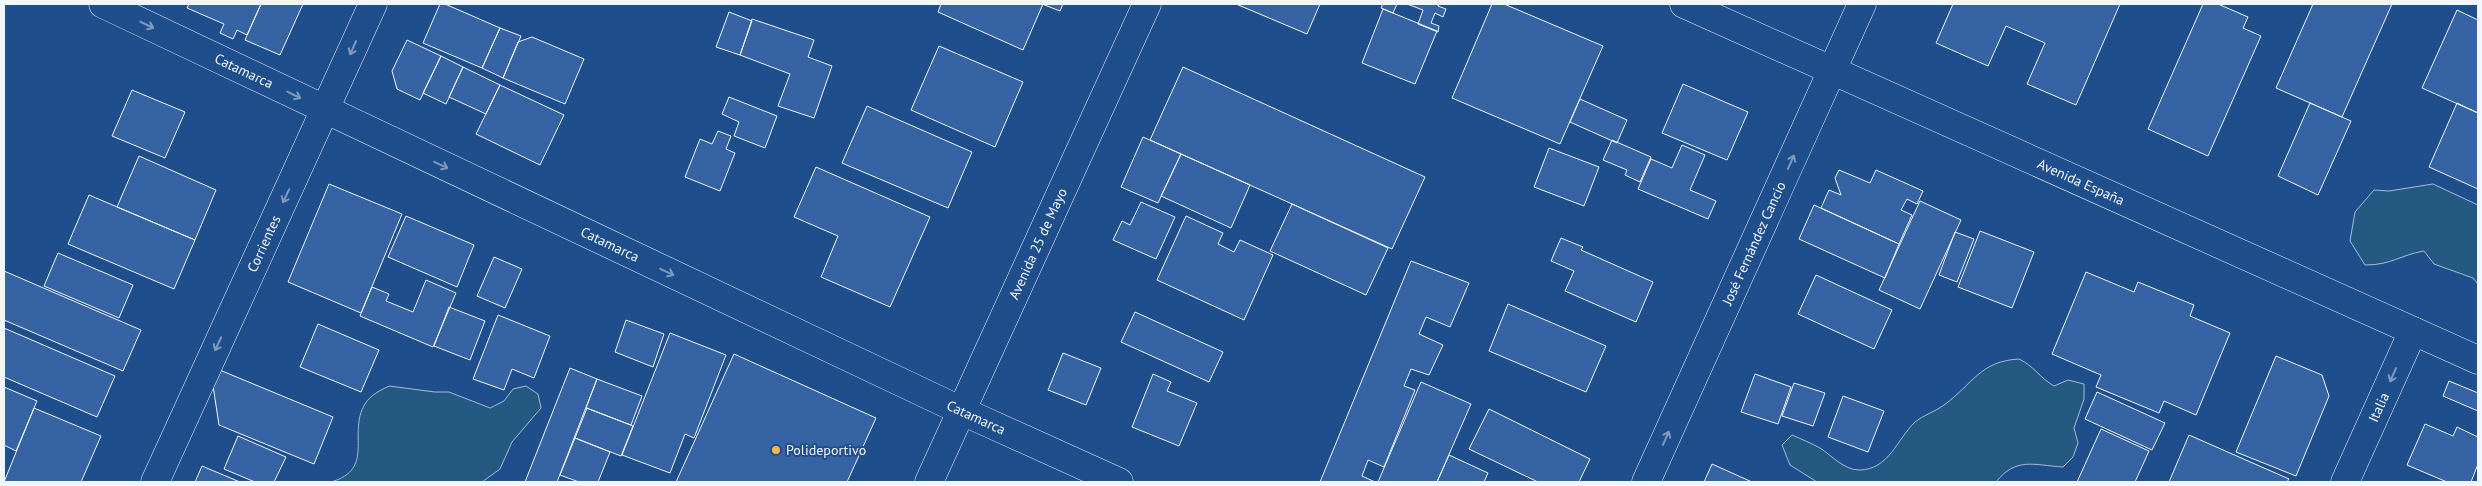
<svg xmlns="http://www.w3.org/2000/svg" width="2482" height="486" viewBox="0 0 2482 486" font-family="'PT Sans',sans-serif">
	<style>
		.green { fill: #245a82; stroke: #a8bbd7 }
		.building { fill: #3563a3; stroke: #f2f6ff }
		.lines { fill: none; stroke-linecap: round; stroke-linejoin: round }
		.minor-casing { stroke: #f2f6ff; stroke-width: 29 }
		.major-casing { stroke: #f2f6ff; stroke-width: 29 }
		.minor { stroke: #1f4e8c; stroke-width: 28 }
		.major { stroke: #1f4e8c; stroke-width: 28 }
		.oneway { stroke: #7e9ac0 }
		.poi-dot { fill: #ffb74d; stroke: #1f4e8c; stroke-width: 2 }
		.labels { text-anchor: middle; stroke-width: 4; stroke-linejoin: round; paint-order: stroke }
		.street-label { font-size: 14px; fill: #f2f6ff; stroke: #1f4e8c }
		.poi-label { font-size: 14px; fill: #f2f6ff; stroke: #1f4e8c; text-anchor: start }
	</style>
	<rect width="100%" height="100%" fill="#1f4e8c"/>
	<!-- green -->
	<path class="green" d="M2433,184L2478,205V284L2473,278L2434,264L2424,251C2400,255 2392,265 2365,265L2350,241L2355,212L2374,190L2389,191Z
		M2019,359C2034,366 2040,378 2054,386L2068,380L2084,384V399L2074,428L2078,443L2073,457L2063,467C2033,465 2016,457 1996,482H1817L1790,465L1782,445L1792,435C1801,439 1811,443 1820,448C1831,455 1844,470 1859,470C1889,470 1897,439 1915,422C1923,415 1935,412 1944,405C1973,384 1980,361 2019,359Z
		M389,386L435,392H449L490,408L504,401L513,389L526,386L538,394L541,408L512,442L500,469L482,482H331C376,469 347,433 365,404C370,395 381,390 389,386Z"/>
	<!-- building -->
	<path class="building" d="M189,4H261L247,35L237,30L233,39L220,33L224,24L187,8Z
		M261,4H303L280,55L245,40Z
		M440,4H445L500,28L482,68L423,43Z
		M941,4H1043L1023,50L938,12Z
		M1042,4H1063L1060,11Z
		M1236,4H1320L1307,34Z
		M1383,4H1397L1393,13L1381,8Z
		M1407,4H1439L1438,6L1446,9L1443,17L1435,13L1431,23L1439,26L1438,32L1418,24L1423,10Z
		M1492,4H1504L1603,46L1560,144L1452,98Z
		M1953,4H2120L2076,105L2027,84L2045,43L2006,26L1988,66L1936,43Z
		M2203,4H2218L2248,17L2243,28L2261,36L2208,156L2148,129Z
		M2313,4H2392L2342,117L2276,88Z
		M1383,9L1437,31L1415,84L1362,63Z
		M2457,10L2478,20V113L2422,88Z
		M729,12L752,21L740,55L716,47Z
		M752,19L814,40L808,57L832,66L814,118L778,106L790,74L740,55Z
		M500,28L521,36L503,78L482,68Z
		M532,37L584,59L565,104L503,78L518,42Z
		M407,40L441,56L420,100L397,89L392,71Z
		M939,46L1023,82L995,147L911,110Z
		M441,56L463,67L446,104L423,93Z
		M463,67L500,85L486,114L449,97Z
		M1183,67L1425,177L1392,249L1150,140Z
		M1683,84L1748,112L1727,160L1662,133Z
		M500,85L564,115L540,165L476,134Z
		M132,90L185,112L165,158L112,136Z
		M729,97L777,116L765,148L734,136L739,122L722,114Z
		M1580,99L1627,120L1617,143L1570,122Z
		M2310,103L2351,121L2318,195L2278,176Z
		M2457,103L2478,113V189L2429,167Z
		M867,106L972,152L948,208L842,163Z
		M718,131L731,136L726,149L735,153L720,191L685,177L700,139L712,144Z
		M1143,137L1181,154L1158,203L1121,187Z
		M1612,140L1651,157L1640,182L1625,175L1627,170L1603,160Z
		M1682,145L1705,155L1690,190L1716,201L1708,219L1638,189L1651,159L1672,168Z
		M1549,148L1599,167L1584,206L1534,187Z
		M1181,154L1250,185L1231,228L1161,196Z
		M139,156L216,190L195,240L117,207Z
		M816,167L930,217L890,307L821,277L838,236L794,217Z
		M1839,170L1870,183L1876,170L1923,191L1917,204L1907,199L1901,210L1912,215L1899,244L1821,208L1829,190L1841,195L1835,178Z
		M329,184L402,214L361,313L288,282Z
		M89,195L195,240L174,289L68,244Z
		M1920,201L1961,220L1920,309L1879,290Z
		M1141,202L1175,217L1156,259L1113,240L1122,221L1130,225Z
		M1292,204L1388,248L1366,295L1270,251Z
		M1814,205L1899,244L1885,278L1799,239Z
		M406,216L474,245L457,287L388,257Z
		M1186,216L1223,233L1218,244L1234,252L1240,240L1273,255L1244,320L1157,280Z
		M1980,231L2034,252L2012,308L1958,287Z
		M1955,232L1974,239L1957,282L1939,275Z
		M1561,238L1583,247L1581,250L1653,282L1636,322L1565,291L1574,271L1551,261Z
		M58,253L133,285L119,318L44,286Z
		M494,257L522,269L505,308L477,296Z
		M1411,261L1469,283L1450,327L1426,317L1419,334L1443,345L1429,375L1411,369L1404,386L1415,390L1384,467L1368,460L1362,476L1375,482H1320Z
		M4,271L141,330L123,371L4,320Z
		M2086,272L2134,292L2138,282L2194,305L2190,316L2230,333L2196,415L2164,401L2159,413L2096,387L2101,375L2052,354Z
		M1816,275L1892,310L1874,349L1798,314Z
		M426,280L456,293L433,347L360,316L372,287L389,294L386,301L413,312Z
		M1508,304L1606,346L1586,392L1489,351Z
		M449,307L485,321L470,360L434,346Z
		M1135,312L1223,352L1209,382L1121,342Z
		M498,315L550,336L534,378L512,369L504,390L473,379Z
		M626,320L664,334L653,367L615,352Z
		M318,324L379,350L361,392L300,367Z
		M4,328L115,376L97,417L4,377Z
		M670,333L726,355L694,438L685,434L670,473L622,455Z
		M1063,353L1101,368L1086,405L1048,390Z
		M734,354L876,418L847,482H676Z
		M2276,356L2322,375L2329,396L2296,476L2236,452Z
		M210,366L333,417L314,464L219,425Z
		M570,368L597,379L557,482H525Z
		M1153,374L1171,382L1167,391L1197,403L1179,446L1132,427Z
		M1755,374L1791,387L1778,424L1741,412Z
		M597,379L642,396L631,425L586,408Z
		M2449,381L2478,393V411L2443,396Z
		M1421,382L1471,404L1437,482H1378Z
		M1794,383L1825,393L1813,426L1782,416Z
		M4,387L37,401L16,451L4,445Z
		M2097,392L2165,423L2152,450L2085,419Z
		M1843,396L1884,411L1868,452L1828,437Z
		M34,408L101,436L81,482H4Z
		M587,408L633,426L621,456L575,438Z
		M1489,409L1590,459L1579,482H1538L1469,449Z
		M2425,424L2453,436L2457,427L2478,437V464L2471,482H2447L2407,465Z
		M2101,429L2149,451L2135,482H2077Z
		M2189,435L2289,479L2287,482H2169Z
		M238,436L286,457L274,482H255L224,469Z
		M575,438L610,452L598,482H579L560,475Z
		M1449,455L1488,473L1484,482H1437Z
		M1712,464L1752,482H1704Z
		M202,466L240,482H195Z"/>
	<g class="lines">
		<defs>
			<g id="minor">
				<path id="s1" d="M103,4L962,411L1119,482"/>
				<path id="s2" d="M155,482L373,4"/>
				<path id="s3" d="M1646,482L1862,4"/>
				<path id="s4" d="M2345,482L2413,331"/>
			</g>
			<g id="major">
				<path id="s5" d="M1684,4L2478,360"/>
				<path id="s6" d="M929,482L1147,4"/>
			</g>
		</defs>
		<!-- minor casing -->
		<use href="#minor" class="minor-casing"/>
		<!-- major casing -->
		<use href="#major" class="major-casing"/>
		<!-- minor -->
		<use href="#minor" class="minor"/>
		<!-- major -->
		<use href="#major" class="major"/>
	</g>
	<!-- one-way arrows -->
	<defs><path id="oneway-shaft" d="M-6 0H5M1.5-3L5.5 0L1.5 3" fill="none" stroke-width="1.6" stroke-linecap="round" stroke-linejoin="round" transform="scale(1.25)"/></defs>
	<g class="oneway">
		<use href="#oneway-shaft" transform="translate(147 25) rotate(26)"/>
		<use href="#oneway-shaft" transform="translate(353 48) rotate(114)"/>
		<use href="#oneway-shaft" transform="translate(294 95) rotate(26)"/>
		<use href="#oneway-shaft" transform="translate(1791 162) rotate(-66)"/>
		<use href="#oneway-shaft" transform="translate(441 165) rotate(25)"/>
		<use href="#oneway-shaft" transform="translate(286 196) rotate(115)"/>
		<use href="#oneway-shaft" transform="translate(667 272) rotate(25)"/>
		<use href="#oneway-shaft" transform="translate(218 344) rotate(115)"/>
		<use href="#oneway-shaft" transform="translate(2393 375) rotate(114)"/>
		<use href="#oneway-shaft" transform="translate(1666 438) rotate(-66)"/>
	</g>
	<!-- markers -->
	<circle class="poi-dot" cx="776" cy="450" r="5"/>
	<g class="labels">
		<!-- street labels -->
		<g class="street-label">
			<text dy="5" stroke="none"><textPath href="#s1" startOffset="156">Catamarca</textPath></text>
			<text dy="5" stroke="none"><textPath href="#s5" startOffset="435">Avenida España</textPath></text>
			<text dy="5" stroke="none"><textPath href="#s2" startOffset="262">Corrientes</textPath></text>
			<text dy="5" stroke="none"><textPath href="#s6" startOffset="262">Avenida 25 de Mayo</textPath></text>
			<text dy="5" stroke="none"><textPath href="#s3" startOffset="262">José Fernández Cancio</textPath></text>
			<text dy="5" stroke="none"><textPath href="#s1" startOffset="561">Catamarca</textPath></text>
			<text dy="5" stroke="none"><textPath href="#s4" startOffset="82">Italia</textPath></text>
			<text dy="5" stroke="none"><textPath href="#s1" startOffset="966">Catamarca</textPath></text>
		</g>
		<!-- poi labels -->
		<g class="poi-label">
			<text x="786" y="455">Polideportivo</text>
		</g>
	</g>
	<!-- border -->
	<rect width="2482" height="486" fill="none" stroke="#f2f6ff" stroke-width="10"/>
</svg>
